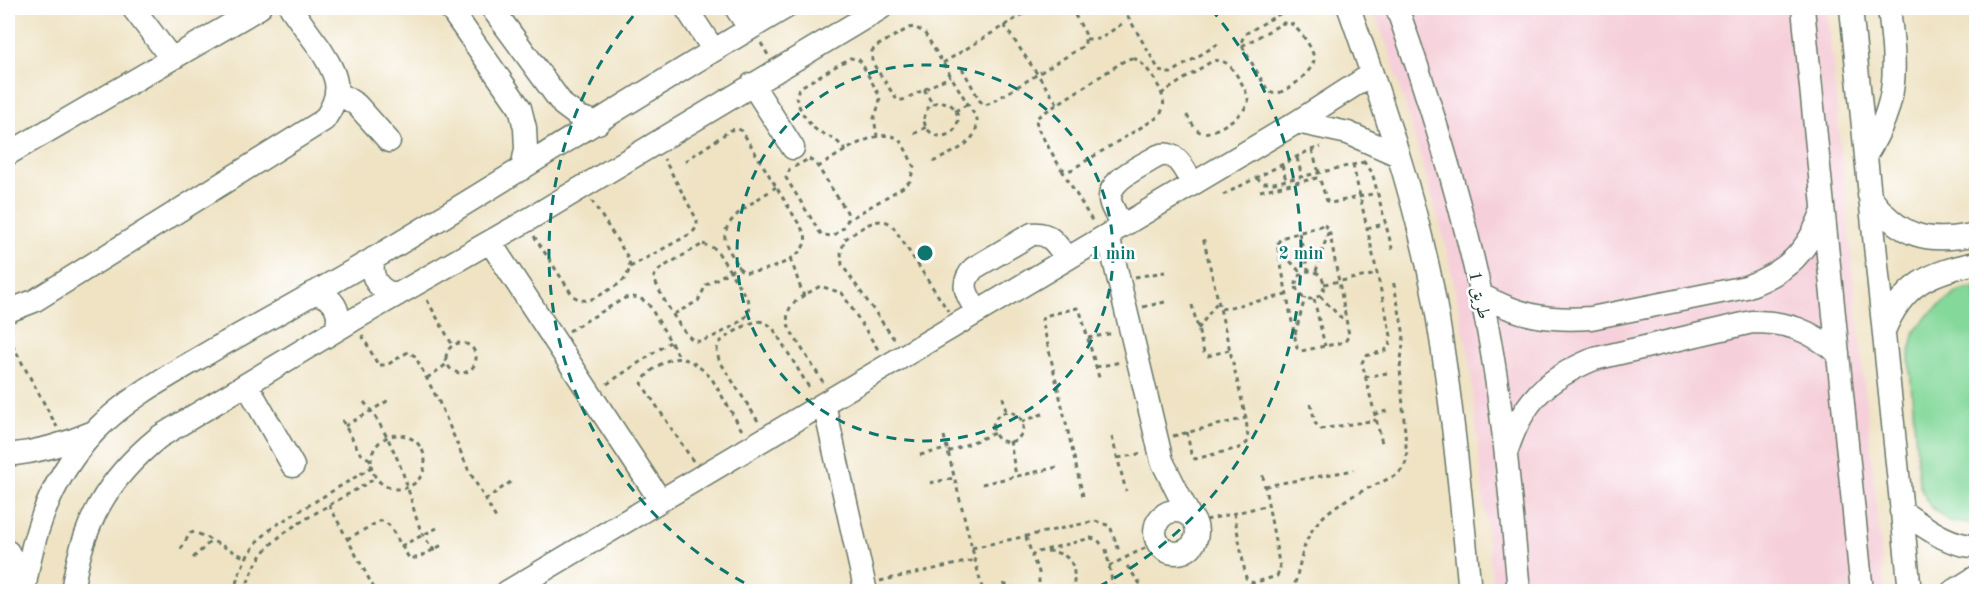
<svg xmlns="http://www.w3.org/2000/svg" width="1984" height="599" viewBox="0 0 1984 599" font-family="'Old Standard TT',Amiri,serif">
	<style>
		.built { fill: #f5cfda }
		.green { fill: #83d89a; stroke: #518a67; stroke-width: 1.5 }
		.lines { fill: none; stroke-linecap: round; stroke-linejoin: round }
		.minor-casing { stroke: #687766; stroke-width: 25 }
		.path { stroke: #687766; stroke-width: 3; stroke-dasharray: 4.5 4.5; stroke-linecap: butt }
		.minor { stroke: #fff; stroke-width: 22 }
		.ring { fill: none; stroke: #0f766e; stroke-width: 3; stroke-dasharray: 10 8 }
		.labels { text-anchor: middle; stroke-width: 5; stroke-linejoin: round; paint-order: stroke }
		.street-label { font-size: 18px; fill: #1f3d34; stroke: #fff }
		.centre { fill: #0f766e; stroke: #fff; stroke-width: 3 }
		.ring-label { font-size: 18px; text-anchor: middle; font-weight: bold; fill: #0f766e; stroke: #fff; stroke-width: 5; stroke-linejoin: round; paint-order: stroke }
	</style>
	<rect width="100%" height="100%" fill="#fff"/>
	<filter id="ink" filterUnits="userSpaceOnUse"><feTurbulence type="fractalNoise" baseFrequency=".0167" numOctaves="2"/><feDisplacementMap in="SourceGraphic" scale="12" xChannelSelector="R" yChannelSelector="G"/><feConvolveMatrix kernelMatrix="1 2 1 2 8 2 1 2 1" color-interpolation-filters="sRGB"/></filter>
	<filter id="wash" filterUnits="userSpaceOnUse"><feTurbulence type="fractalNoise" baseFrequency=".008" numOctaves="4" result="noise"/><feDisplacementMap in="SourceGraphic" scale="24" xChannelSelector="R" yChannelSelector="G"/><feGaussianBlur stdDeviation="1.35" result="paint"/><feColorMatrix in="noise" values="0 0 0 0 0 0 0 0 0 0 0 0 0 0 0 0 0 1.4 0 .05"/><feComposite in="paint" operator="in"/></filter>
	<g filter="url(#wash)">
		<rect width="100%" height="100%" fill="#efe3c4"/>
		<!-- built -->
		<path class="built" d="M1372,8H1827L1885,591H1493L1469,356L1445,242L1390,53Z"/>
		<!-- green -->
		<path class="green" d="M1976,287V525H1975L1948,521L1929,505L1919,484L1909,356L1915,331L1929,314L1959,291Z"/>
	</g>
	<g filter="url(#ink)">
		<g class="lines">
			<defs>
				<path id="minor" d="M133,8L171,58
					M450,8L520,108L525,128L526,149L522,169
					M492,8L563,105L579,117L598,123
					M686,8L713,49
					M736,8L749,28
					M1349,8C1381,98 1413,191 1432,286C1451,387 1460,489 1470,592
					M1397,8C1430,101 1460,197 1481,295C1502,392 1510,492 1519,592
					M1803,8L1862,592
					M1851,8L1910,592
					M752,84L793,148
					M337,92L357,105L389,141
					M1297,122L1348,133L1398,155
					M8,154L259,8
					M1866,155C1900,101 1896,69 1889,8
					M1869,195C1898,237 1928,245 1976,234
					M1122,226C1119,219 1114,212 1111,204C1103,181 1142,166 1158,156C1177,149 1184,170 1193,184
					M1108,235L1162,461L1188,513
					M490,242L660,500
					M374,258C369,277 378,291 397,295
					M313,293C334,296 342,311 336,330
					M1481,295C1520,316 1548,321 1591,318L1746,287C1787,272 1808,252 1823,210
					M8,311L34,301L324,120C345,91 337,75 319,47C309,34 300,21 291,8
					M977,312C968,295 958,286 974,268L1032,234C1051,232 1057,245 1067,259
					M1884,331C1903,284 1929,273 1976,263
					M247,385L293,466
					M824,404L866,592
					M1507,450C1523,401 1546,379 1594,359L1752,322C1789,322 1809,330 1838,353
					M8,455C38,452 63,445 91,433
					M1155 532a21 21 0 1 1 42 0a21 21 0 1 1-42 0Z
					M1901,511C1924,526 1948,546 1976,546
					M8,552L17,569L23,589
					M24,592C32,532 53,475 95,431C130,395 176,372 218,347C270,318 322,289 373,259C512,177 646,89 785,8
					M72,592C82,524 106,480 159,437L353,320L526,221L881,8
					M507,592L1297,122L1372,74
					M1952,592L1976,577"/>
			</defs>
			<!-- minor casing -->
			<use href="#minor" class="minor-casing"/>
			<!-- path -->
			<path class="path" d="M1123,8L1159,70L1164,73H1171L1218,44
				M1249,8L1253,15
				M1004,25L1057,103
				M1086,39H1100L1123,23
				M761,43L768,55
				M1242,46L1283,23L1292,24C1301,32 1314,49 1314,60C1313,71 1288,92 1277,93C1273,94 1272,93 1268,91L1242,46V40L1245,34L1290,8
				M1133,58C1145,62 1161,86 1163,99C1165,106 1162,112 1158,117L1071,170L1061,169L1037,127L1036,118L1127,59Z
				M943,63L1033,8
				M962,68L980,101L985,105L991,103L1085,45V33L1071,8
				M924,89L933,105
				M1161,94L1212,61C1217,60 1221,60 1226,63C1233,67 1250,94 1248,102C1246,114 1211,137 1200,132C1194,129 1190,120 1186,114
				M924 119a17 17 0 1 1 34 0a17 17 0 1 1-34 0Z
				M955,111L968,104
				M914,134L926,127
				M1312,150L1319,173
				M846,151C835,137 832,139 818,131C808,125 799,109 796,97L799,88L850,58L858,59L861,62L880,97L879,105L874,118L877,136
				M1297,158L1302,176
				M809,159L816,164L847,212C850,225 842,229 833,236L822,235L819,231L786,178L790,169Z
				M685,161L731,130L738,129L742,131L805,234C811,258 763,274 744,272L740,269C736,260 726,249 725,239C722,217 761,198 776,187
				M1363,161L1372,172L1393,252
				M933,162C952,152 979,144 977,119L924,32L914,27L909,28L875,47L872,51V62L897,100H903L951,76
				M1282,165L1286,180
				M1353,165L1391,336L1389,347L1384,351L1365,356L1362,363L1382,443
				M818,167C836,157 882,122 900,141C906,148 910,159 914,167L910,181L905,186L848,220
				M1062,170L1094,224
				M1256,178L1264,183H1274L1365,162
				M1260,191L1317,178L1320,180L1327,201L1331,203L1377,193
				M1223,195L1308,151L1321,147
				M1324,225L1329,229L1349,335L1345,342L1301,351L1297,348L1277,244L1281,238Z
				M1367,228L1385,224
				M1299,233L1308,270
				M534,236L573,296C578,299 582,301 587,300C593,300 600,295 605,292C620,284 632,278 629,259L592,201
				M703,244L716,249L749,302C750,307 750,311 747,315C742,323 704,344 695,341C685,338 654,286 654,276L661,268Z
				M1278,248L1301,273
				M790,259C796,271 798,284 804,296
				M630,267L692,233L697,227V220L664,159
				M1296 285a14 14 0 1 1 28 0a14 14 0 1 1-28 0Z
				M1316,271L1329,230
				M1135,277L1165,272
				M8,280L11,289
				M1324,284L1378,274
				M1320,296L1345,322
				M1314,299L1325,346
				M427,300L453,346
				M1192,305L1204,353L1208,356L1229,350
				M1143,307L1169,301
				M1221,309L1286,295
				M674,314L698,301L706,285L739,266
				M1198,329L1218,301
				M569,331L625,298C635,296 641,297 649,305L680,358
				M1295,334L1305,298
				M362,335L378,365H387L408,352L415,356L440,404L468,469L497,520
				M8,337L57,427
				M1088,338L1114,333
				M894,339L842,265L841,252L845,239C859,231 877,213 892,225L948,311
				M446 358a15 15 0 1 1 30 0a15 15 0 1 1-30 0Z
				M1096,367L1121,362
				M1365,377L1387,373
				M427,378L447,364
				M823,382L790,330C780,304 801,298 820,286L842,293L879,351
				M607,384L670,342
				M1003,397L1006,412
				M364,402C383,424 400,461 408,489C416,514 417,533 436,552
				M1311,404L1315,423L1321,429L1376,420
				M993 427a15 15 0 1 1 30 0a15 15 0 1 1-30 0Z
				M1374,414L1391,410
				M342,420L360,453L371,460
				M758,421L719,360C718,355 716,350 718,345C720,339 748,323 755,322C762,320 767,323 773,328L810,389
				M1022,422L1047,412
				M345,426L389,400
				M1187,432L1191,454L1195,459L1239,448L1247,443L1248,438L1246,418L1203,237
				M371 462a27 27 0 1 1 54 0a27 27 0 1 1-54 0Z
				M944,436L983,592
				M1173,436L1246,418
				M1112,437L1126,491
				M1010,441L1016,476
				M948,452L995,433
				M920,455L947,449
				M1118,458L1143,453
				M693,461L642,384C645,375 651,371 658,366C680,350 696,362 712,379L743,432
				M930,483L954,478
				M982,484L1058,467
				M1265,486L1354,470
				M1083,496L1042,320L1044,316L1077,308L1080,311L1100,381
				M485,500L512,481
				M329,505L376,592
				M1234,513L1246,578L1253,583L1277,576L1280,568L1262,471
				M1206,520L1269,505
				M1026,537L1032,555
				M347,539L380,521H383L389,525L409,558H418L442,545
				M401,546L437,528
				M972,548L1095,521L1110,526L1119,551
				M181,549L190,533L195,532L246,558
				M1106,549L1114,592
				M1047,551C1075,554 1076,567 1073,592
				M193,558L212,540
				M1109,566L1157,542
				M1127,566L1146,592
				M880,581L975,560
				M1003,584L1028,592
				M140,592L143,587L151,592
				M234,592L238,576L246,558L258,541L273,527L372,467
				M245,592C257,547 282,533 319,511C338,500 357,489 376,478
				M1039,592V572L1032,557L1034,553L1091,538L1098,540L1101,544
				M1200,592L1215,589
				M1292,592C1299,574 1300,555 1308,538C1323,504 1367,490 1398,474L1404,467L1407,459L1400,368L1404,335L1393,280"/>
			<!-- minor -->
			<use href="#minor" class="minor"/>
		</g>
	</g>
	<!-- distance rings -->
	<g class="ring">
		<circle cx="925" cy="253" r="188"/>
		<path d="M760 591A376 376 0 0 1 639 9M1211 9A376 376 0 0 1 1090 591"/>
	</g>
	<g class="labels">
		<!-- street labels -->
		<g class="street-label">
			<text transform="translate(1480 295) rotate(78)" y="6">طريق 1</text>
		</g>
	</g>
	<circle cx="925" cy="253" r="9" class="centre"/>
	<g class="ring-label">
		<text x="1113" y="259">1 min</text>
		<text x="1301" y="259">2 min</text>
	</g>
	<!-- margin -->
	<rect width="1984" height="599" fill="none" stroke="#fff" stroke-width="30"/>
</svg>
